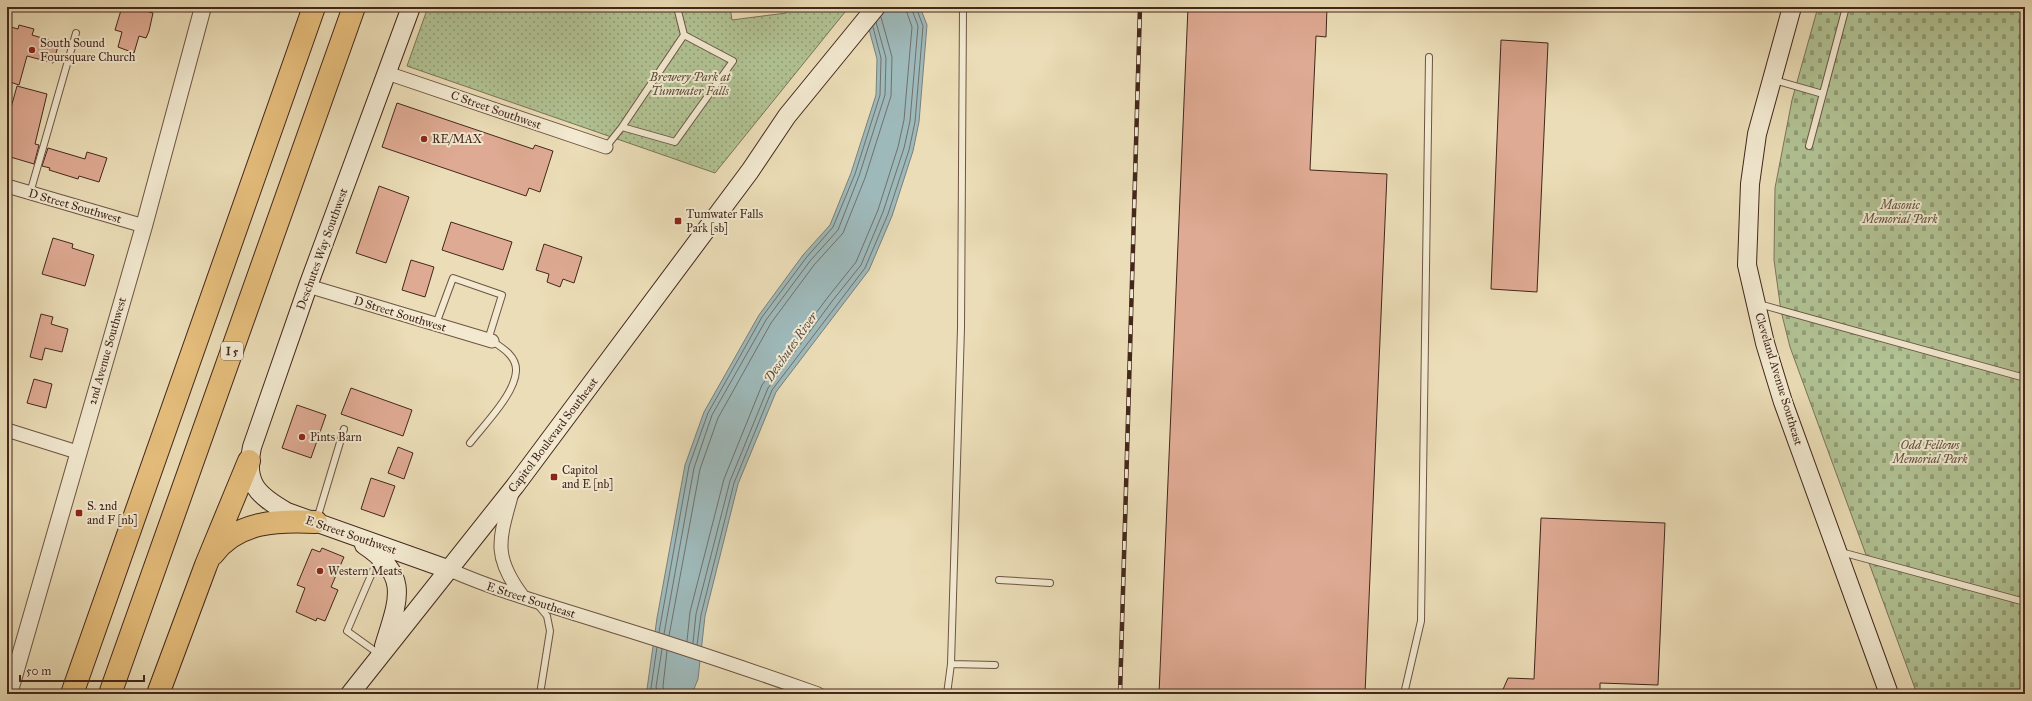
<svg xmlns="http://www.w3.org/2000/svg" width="2032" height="701" viewBox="0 0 2032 701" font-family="'IM FELL Great Primer',serif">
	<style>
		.cemetery { fill: url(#cemetery-stones); stroke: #7a7458 }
		.park { fill: url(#park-dots); stroke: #7a7458 }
		.water { fill: #9eb9ba; stroke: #7a7f7b }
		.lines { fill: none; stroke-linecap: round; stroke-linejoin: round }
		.shore { stroke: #70706b; stroke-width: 1 }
		.building { fill: #dfaa93; stroke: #43271c }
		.service-casing { stroke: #6d5443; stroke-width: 8 }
		.minor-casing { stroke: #6d5443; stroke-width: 15 }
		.tertiary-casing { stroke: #6d5443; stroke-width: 18 }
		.secondary-casing { stroke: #43271c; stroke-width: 20 }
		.motorway-casing { stroke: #43271c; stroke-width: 24 }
		.service { stroke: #f2e9d0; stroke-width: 6 }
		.minor { stroke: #f2e9d0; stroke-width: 13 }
		.tertiary { stroke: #f2e9d0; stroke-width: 16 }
		.secondary { stroke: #f2e9d0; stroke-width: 18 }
		.motorway { stroke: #e6be7c; stroke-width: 22 }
		.rail-casing { stroke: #43271c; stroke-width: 4.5 }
		.rail { stroke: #f2e9d0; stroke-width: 3; stroke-dasharray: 9; stroke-linecap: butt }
		.poi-dot { fill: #8f2418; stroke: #f2e9d0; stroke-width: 1.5 }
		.labels { text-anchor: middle; stroke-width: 4; stroke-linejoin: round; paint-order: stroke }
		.shield { fill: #f2e9d0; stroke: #786152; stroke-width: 1 }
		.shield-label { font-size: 11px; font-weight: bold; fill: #43271c }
		.poi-label { font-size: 12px; fill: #43271c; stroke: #f2e9d0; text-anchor: start }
		.park-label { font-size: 12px; font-style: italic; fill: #5e4e3a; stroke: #f2e9d0 }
		.street-label { font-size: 12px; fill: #43271c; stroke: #f2e9d0 }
		.water-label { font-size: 13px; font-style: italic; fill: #5a4c44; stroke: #f2e9d0 }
	</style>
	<defs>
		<pattern id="cemetery-stones" width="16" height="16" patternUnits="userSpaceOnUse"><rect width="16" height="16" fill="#b1c293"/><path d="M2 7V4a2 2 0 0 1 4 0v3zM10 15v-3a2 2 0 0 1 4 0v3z" fill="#929e77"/></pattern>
		<pattern id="park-dots" width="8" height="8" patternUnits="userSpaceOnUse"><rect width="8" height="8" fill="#b1c293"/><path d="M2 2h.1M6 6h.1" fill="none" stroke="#929e77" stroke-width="1.8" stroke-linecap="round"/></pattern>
	</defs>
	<rect width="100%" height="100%" fill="#ebddb7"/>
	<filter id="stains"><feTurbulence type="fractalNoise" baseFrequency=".005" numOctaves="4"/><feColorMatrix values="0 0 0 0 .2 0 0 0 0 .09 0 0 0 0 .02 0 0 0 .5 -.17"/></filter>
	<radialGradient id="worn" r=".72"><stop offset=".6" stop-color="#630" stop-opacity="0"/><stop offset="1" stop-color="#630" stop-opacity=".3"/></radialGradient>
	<!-- cemetery -->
	<path class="cemetery" d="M1818,7H2025V694H1917L1790,347L1781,311L1774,260L1775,188L1792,100Z"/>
	<!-- park -->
	<path class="park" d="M428,7H730L732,20L786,13L785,7H849L715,173L407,66Z"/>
	<!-- water -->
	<path class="water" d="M863,7H920L927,25L919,122L913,151L892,216L869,270L776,392L738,484L705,616L698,679L692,694H650L647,689L657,618L685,465L704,412L759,315L803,255L830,225L851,173L876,95L877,59Z"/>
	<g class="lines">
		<!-- shore -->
		<path class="shore" d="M659,632L689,466L708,413L762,317L806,258L833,227L855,174L880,95L881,58L873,27
			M664,634L694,468L712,415L766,320L810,261L838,230L859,176L885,95L886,58L876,22
			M669,636L700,469L718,418L771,323L814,265L843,233L865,178L891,96L892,57L881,17
			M687,641L690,612L724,479L762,385L828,297L856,262L878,210L898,147L904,120L912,27L905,7
			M693,643L696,614L730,481L768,388L833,300L861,265L883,212L904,148L910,121L918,26L911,7
			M697,645L701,615L734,483L772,390L865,268L888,214L909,150L915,122L923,26L916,7
			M653,694L651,688L657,647
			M658,694L656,687L662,649
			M664,694L663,686L667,651"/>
	</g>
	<!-- building -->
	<path class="building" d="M122,7H132L153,13L149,31L146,38L139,36L134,53L118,47L122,32L115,30Z
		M1188,7H1327L1326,37L1316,36L1310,170L1387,174L1365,694H1159Z
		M19,25L34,29L32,35L59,43L53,63L27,56L19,85L7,81V26L18,29Z
		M1501,40L1548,43L1537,292L1491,289Z
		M17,86L47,94L35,144L39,145L34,164L7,156V122Z
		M397,103L533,149L535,145L553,151L540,192L529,188L526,196L382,147Z
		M48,148L85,159L87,152L107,158L99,182L79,176L78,179L49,170L50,168L42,166Z
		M379,186L409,197L386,263L356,253Z
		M451,222L512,242L503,270L442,250Z
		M53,238L73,244L72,248L94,255L85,286L42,274Z
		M544,244L582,257L574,283L563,279L560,287L547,282L549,274L536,270Z
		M411,260L434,267L425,297L402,290Z
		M41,314L53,317L51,324L68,329L62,352L45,348L42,360L30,357Z
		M34,379L52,384L46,408L27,403Z
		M351,388L412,410L403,436L341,414Z
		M297,405L326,415L311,458L282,448Z
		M398,447L413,453L404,479L388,473Z
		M371,478L395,486L384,517L361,509Z
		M1541,518L1665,523L1658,685L1600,683V694H1501L1508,678L1534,679Z
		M322,548L344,557L331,587L338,590L325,621L317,618L316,621L296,612L305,588L297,585L312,549L320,552Z"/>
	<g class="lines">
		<defs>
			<path id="service" d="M1774,80L1823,94
				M622,127L675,142L733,61L684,35
				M1809,146L1846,7
				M606,147L622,127L684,35L677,7
				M30,193L76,33
				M1759,304L2025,378
				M436,324L453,278L502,295L488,340
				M470,443C483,426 515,394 516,371C517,357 503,348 492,341
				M317,519L344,429
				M1841,552L2025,602
				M378,559L347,631L379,654
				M999,580L1050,583
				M538,605L547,616L550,631L540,694
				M951,664L995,665
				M947,694L951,664L961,328L963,7
				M1404,694L1421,621L1429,57"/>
			<path id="minor" d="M387,73L606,147
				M7,186L144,226
				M308,286L492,341
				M7,430L77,452
				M512,493C499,540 492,556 523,597
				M450,570C503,593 558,608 614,626C682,647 750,670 818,694"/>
			<path id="tertiary" d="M9,694L144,226L203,7"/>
			<path id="secondary" d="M411,7L308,286L252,447C244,483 257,495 287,512L450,570
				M1792,7L1757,134L1750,184L1747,265L1765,343L1783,402L1889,694
				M364,545C411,576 398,600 384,646
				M350,694L515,486L750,171L787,116L876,7"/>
			<path id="motorway" d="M213,554C237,521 279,520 316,522
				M72,694L314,7
				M110,694L354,7
				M158,694L206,565L249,461"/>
		</defs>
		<!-- service casing -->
		<use href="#service" class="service-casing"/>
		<!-- minor casing -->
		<use href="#minor" class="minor-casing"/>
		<!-- tertiary casing -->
		<use href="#tertiary" class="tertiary-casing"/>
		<!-- secondary casing -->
		<use href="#secondary" class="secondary-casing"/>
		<!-- motorway casing -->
		<use href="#motorway" class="motorway-casing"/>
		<!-- service -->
		<use href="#service" class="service"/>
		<!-- minor -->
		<use href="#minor" class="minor"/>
		<!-- tertiary -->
		<use href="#tertiary" class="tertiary"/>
		<!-- secondary -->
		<use href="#secondary" class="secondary"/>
		<!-- motorway -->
		<use href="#motorway" class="motorway"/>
		<defs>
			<path id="rail" d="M1120,694L1140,7"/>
		</defs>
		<!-- rail casing -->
		<use href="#rail" class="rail-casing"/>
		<!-- rail -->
		<use href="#rail" class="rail"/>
	</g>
	<!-- markers -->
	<g class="poi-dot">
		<circle cx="32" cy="50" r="4"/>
		<circle cx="424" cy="139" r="4"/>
		<rect x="674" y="217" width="8" height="8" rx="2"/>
		<circle cx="302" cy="437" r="4"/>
		<rect x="550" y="473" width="8" height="8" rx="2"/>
		<rect x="75" y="509" width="8" height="8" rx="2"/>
		<circle cx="320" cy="571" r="4"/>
	</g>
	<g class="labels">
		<!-- shield labels -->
		<rect class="shield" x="221" y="342" width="22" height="18" rx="3"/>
		<g class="shield-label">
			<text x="232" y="355">I 5</text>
		</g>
		<!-- poi labels -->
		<g class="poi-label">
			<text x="40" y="47">South Sound<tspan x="40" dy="14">Foursquare Church</tspan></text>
			<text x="432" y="143">RE/MAX</text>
			<text x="686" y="218">Tumwater Falls<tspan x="686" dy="14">Park [sb]</tspan></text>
			<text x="310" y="441">Pints Barn</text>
			<text x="562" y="474">Capitol<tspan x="562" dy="14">and E [nb]</tspan></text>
			<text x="87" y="510">S. 2nd<tspan x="87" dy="14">and F [nb]</tspan></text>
			<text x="328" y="575">Western Meats</text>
		</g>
		<!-- park labels -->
		<g class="park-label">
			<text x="690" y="81">Brewery Park at<tspan x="690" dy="14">Tumwater Falls</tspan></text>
			<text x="1900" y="209">Masonic<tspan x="1900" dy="14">Memorial Park</tspan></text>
			<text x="1930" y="449">Odd Fellows<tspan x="1930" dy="14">Memorial Park</tspan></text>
		</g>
		<!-- street labels -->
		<g class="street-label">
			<text transform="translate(496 110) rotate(19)" y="4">C Street Southwest</text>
			<text transform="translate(75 206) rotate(16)" y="4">D Street Southwest</text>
			<text transform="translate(322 249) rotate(-70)" y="4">Deschutes Way Southwest</text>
			<text transform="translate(400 314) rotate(17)" y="4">D Street Southwest</text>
			<text transform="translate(107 351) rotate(-74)" y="4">2nd Avenue Southwest</text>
			<text transform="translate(1779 379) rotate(73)" y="4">Cleveland Avenue Southeast</text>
			<text transform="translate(553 435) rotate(-53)" y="4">Capitol Boulevard Southeast</text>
			<text transform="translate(351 535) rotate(19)" y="4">E Street Southwest</text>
			<text transform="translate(531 600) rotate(18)" y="4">E Street Southeast</text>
		</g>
		<!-- water labels -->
		<g class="water-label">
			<text transform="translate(790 347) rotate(-55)" y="5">Deschutes River</text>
		</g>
	</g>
	<!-- margin -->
	<rect width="2032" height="701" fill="none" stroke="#ebddb7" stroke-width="24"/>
	<rect x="8" y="8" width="2016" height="685" fill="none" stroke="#43271c" stroke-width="2"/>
	<rect x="12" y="12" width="2008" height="677" fill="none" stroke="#43271c"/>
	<!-- scale -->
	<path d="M20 675v6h124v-6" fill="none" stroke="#43271c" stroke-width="2"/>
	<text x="26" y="675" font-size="12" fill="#43271c" stroke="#f2e9d0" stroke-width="3" paint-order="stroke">50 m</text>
	<rect width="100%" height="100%" filter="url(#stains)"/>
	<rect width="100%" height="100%" fill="url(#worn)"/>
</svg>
